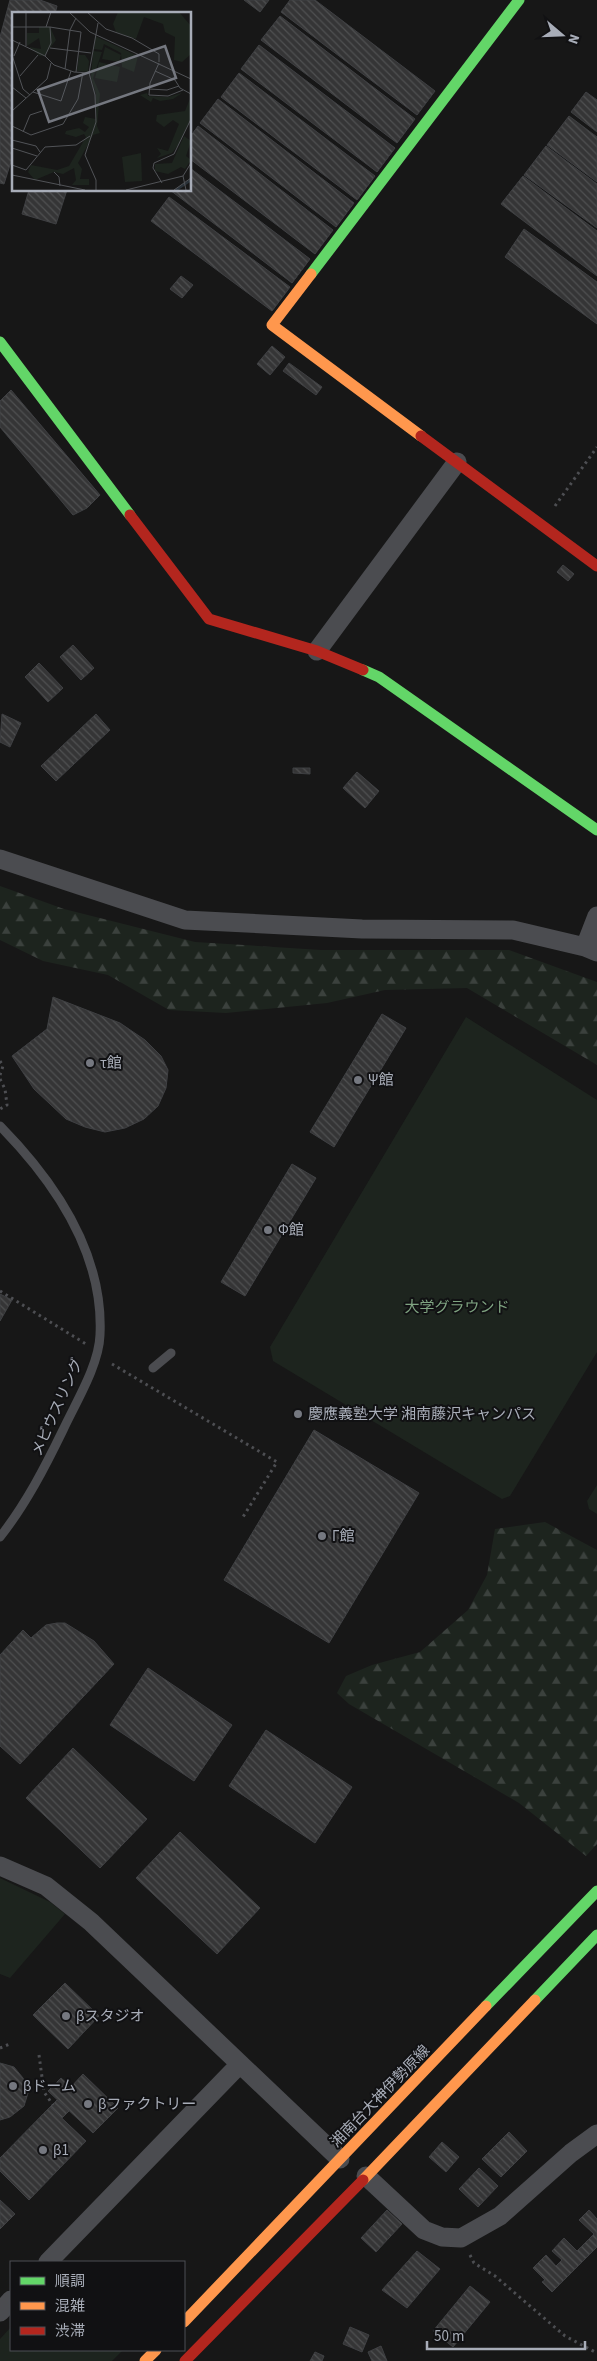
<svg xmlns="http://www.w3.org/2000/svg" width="597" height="2361" viewBox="0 0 597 2361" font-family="'Source Sans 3','Noto Sans JP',sans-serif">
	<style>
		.green { fill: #1d241e }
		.forest { fill: url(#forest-firs) }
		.building { fill: url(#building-back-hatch); stroke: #3f4043 }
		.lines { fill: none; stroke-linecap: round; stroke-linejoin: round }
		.path { stroke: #4d4e52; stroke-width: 3; stroke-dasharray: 2.5 4; stroke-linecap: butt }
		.lane { stroke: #4b4c50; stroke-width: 9 }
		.street { stroke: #4b4c50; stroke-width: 19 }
		.fast { stroke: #63d668; stroke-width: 11 }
		.slow { stroke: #ff974d; stroke-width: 11 }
		.jam { stroke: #b3261e; stroke-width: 11 }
		.poi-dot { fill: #757880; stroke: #111113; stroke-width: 2 }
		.labels { text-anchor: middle; stroke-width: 4; stroke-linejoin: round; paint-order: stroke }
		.poi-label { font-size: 15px; fill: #a8adb8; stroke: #111113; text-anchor: start }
		.park-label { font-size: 15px; fill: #7fa381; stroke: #111113 }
		.street-label { font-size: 15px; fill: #a8adb8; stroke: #111113 }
		.inset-river { fill: none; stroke: #2a3239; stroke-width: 2.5 }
		.inset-road { fill: none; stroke: #515357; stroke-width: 1 }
		.view { fill: #757880; fill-opacity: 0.15; stroke: #757880; stroke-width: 2.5 }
		.inset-edge { fill: none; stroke: #a8adb8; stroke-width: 2.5 }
	</style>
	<defs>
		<pattern id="forest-firs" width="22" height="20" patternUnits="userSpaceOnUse" patternTransform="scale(1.25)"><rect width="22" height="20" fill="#1d241e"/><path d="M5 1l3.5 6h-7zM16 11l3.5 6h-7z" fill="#3b413d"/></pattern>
		<pattern id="building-back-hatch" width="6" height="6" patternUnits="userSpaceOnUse" patternTransform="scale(1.25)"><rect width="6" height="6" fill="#353536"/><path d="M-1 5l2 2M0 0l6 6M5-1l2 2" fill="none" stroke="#4f5051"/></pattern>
	</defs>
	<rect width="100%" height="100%" fill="#171717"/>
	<!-- green -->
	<path class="green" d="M466,1017L597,1100V1352L510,1496L502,1499L273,1361L270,1347Z
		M597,1485V1514L589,1509L587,1501Z
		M0,1878L50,1902L65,1914L10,1978L0,1974Z
		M11,2327V2350H123L112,2361H0V2339Z"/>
	<!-- forest -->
	<path class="forest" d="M0,886L64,909L195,942L321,950H509L597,982V1065L467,988L385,990L327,1003L226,1013L169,1010L108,975L43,961L0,940Z
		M545,1522L597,1550V1844L586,1856L519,1803L349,1704L337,1693L346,1676L372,1665L420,1652L468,1610L487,1575L495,1529Z"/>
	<!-- building -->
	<path class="building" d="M10,0H40L57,6L55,14H14V152L4,184L0,183V37Z
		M244,0H269L260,12Z
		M290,0H315L435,91L417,115L281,12Z
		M280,16L415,119L397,143L261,40Z
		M259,45L395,148L377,172L241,69Z
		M239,73L375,176L357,200L221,97Z
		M586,92L597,100V132L571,112Z
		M218,99L354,203L336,227L200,123Z
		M569,116L597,137V182L547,145Z
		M198,126L333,230L315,254L190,159V137Z
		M546,146L597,184V228L524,175Z
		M190,168L310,259L292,283L170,190H190Z
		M523,176L597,231V276L501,204Z
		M29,190H67L56,224L22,214Z
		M169,197L290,287L272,311L151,221Z
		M524,229L597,282V324L505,257Z
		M181,276L193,285L182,298L170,289Z
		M272,346L285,357L270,375L257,364Z
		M289,363L322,387L316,395L283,371Z
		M11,390L100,495L87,508L73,515L0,427V401Z
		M563,565L574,574L568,581L557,572Z
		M73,645L94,668L81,680L60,657Z
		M39,663L63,688L48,702L25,677Z
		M2,714L21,723L10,747L0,742Z
		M96,714L110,730L56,781L41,766Z
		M293,768H310V774L293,773Z
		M357,772L379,791L365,808L343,788Z
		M53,997L120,1023L145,1040L161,1056L168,1070L166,1088L158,1106L144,1119L125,1128L105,1132L85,1127L66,1119L34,1089L12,1056L47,1029Z
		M382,1014L406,1028L334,1147L310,1132Z
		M292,1164L316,1178L245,1296L221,1282Z
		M0,1294L12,1300L0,1321Z
		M314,1430L419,1493L329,1643L224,1580Z
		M57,1623H65L94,1641L114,1664L20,1764L0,1746V1655L23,1630L31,1638L46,1625Z
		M148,1668L232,1725L194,1781L110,1725Z
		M266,1730L352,1787L315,1843L229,1786Z
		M73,1748L147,1819L100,1868L26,1798Z
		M180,1832L260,1908L217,1954L136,1878Z
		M65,1983L99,2016L68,2049L33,2015Z
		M0,2063L14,2067L23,2078L28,2093L24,2106L10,2117L0,2120Z
		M83,2074L118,2108L93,2133L48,2091L61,2078L71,2087Z
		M57,2100L69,2111L62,2118L50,2107Z
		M50,2107L86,2141L29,2200L0,2171V2158Z
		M509,2132L527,2151L501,2177L482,2159Z
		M442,2142L459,2157L446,2172L429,2157Z
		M479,2168L498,2186L478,2207L459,2189Z
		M0,2200L15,2214L0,2229Z
		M387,2210L402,2224L376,2252L361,2238Z
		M589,2210L597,2219V2247L552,2292L542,2282L545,2280L533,2268L546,2255L556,2266L562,2260L552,2251L564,2238L577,2251L594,2234L579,2220Z
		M417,2251L440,2269L407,2308L382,2290Z
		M470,2286L490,2302L453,2347L433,2331Z
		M350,2327L369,2335L362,2352L343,2344Z
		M381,2346L387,2361H372L368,2352Z
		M315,2352L324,2356L322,2361H310Z"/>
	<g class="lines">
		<!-- path -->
		<path class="path" d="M555,506L597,447
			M0,1061L3,1066L0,1075
			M0,1079L5,1089L7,1105L0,1109
			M0,1291L86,1344
			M112,1364L277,1462L243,1517
			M0,2048L12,2043
			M39,2055L44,2092L53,2105
			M470,2255L474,2263L495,2276L565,2336L597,2353"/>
		<!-- lane -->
		<path class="lane" d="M0,1126C55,1182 104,1253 100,1335C99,1365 76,1402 63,1430C45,1467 26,1504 0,1537
			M153,1368L171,1353"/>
		<!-- street -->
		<path class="street" d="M317,651L457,462
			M0,859L185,920L362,929L513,930L585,947L597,952
			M585,947L597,916
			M0,1866L46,1886L91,1922L340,2159
			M366,2176L424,2230L442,2237L461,2238L500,2216L571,2153L597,2134
			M48,2262L240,2064
			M0,2312L11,2300"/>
		<!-- fast -->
		<path class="fast" d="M311,274L519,0
			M0,342L130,515
			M363,670L379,677L597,830
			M535,2000L597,1935
			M486,2006L597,1891"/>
		<!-- slow -->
		<path class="slow" d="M311,274L272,325L421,436
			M363,2180L535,2000
			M184,2322L486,2006
			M145,2361L156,2350"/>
		<!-- jam -->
		<path class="jam" d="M421,436L597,566
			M130,515L209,619L317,651L363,670
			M185,2361L363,2180"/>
	</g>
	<!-- markers -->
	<g class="poi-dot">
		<circle cx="90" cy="1063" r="5"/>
		<circle cx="358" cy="1080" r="5"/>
		<circle cx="268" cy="1230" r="5"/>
		<circle cx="298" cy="1414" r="5"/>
		<circle cx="322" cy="1536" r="5"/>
		<circle cx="66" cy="2016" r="5"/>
		<circle cx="13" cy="2086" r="5"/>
		<circle cx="88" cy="2104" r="5"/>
		<circle cx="43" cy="2150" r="5"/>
	</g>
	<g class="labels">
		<!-- poi labels -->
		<g class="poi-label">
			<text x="100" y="1068">τ館</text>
			<text x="368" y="1085">Ψ館</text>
			<text x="278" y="1235">Φ館</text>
			<text x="308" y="1419">慶應義塾大学 湘南藤沢キャンパス</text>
			<text x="332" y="1541">Γ館</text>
			<text x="76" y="2021">βスタジオ</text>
			<text x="23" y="2091">βドーム</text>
			<text x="98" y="2109">βファクトリー</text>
			<text x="53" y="2155">β1</text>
		</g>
		<!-- park labels -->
		<g class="park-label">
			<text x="457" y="1312">大学グラウンド</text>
		</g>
		<!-- street labels -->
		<g class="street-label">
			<text transform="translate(57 1407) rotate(-66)" y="5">メビウスリング</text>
			<text transform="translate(380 2096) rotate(-46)" y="5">湘南台大神伊勢原線</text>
		</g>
	</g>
	<!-- overview -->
	<g transform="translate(12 12)">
		<rect width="179" height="179" fill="#171717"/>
		<path d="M93,35L109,43L107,50L90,47ZM87,50L108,55L105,70L83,66ZM129,141L130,169L113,170L110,145Z" fill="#1d241e"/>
		<path d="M106,0H167L179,14V42L170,50L162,48L163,25L153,20L151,12L132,5L124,27L104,20L101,12ZM27,15H38L44,28L33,43L28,44L17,35L29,37L27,26L15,34V21H27ZM83,24L126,44L122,60L110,55L109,41L92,32L90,38L82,37ZM81,39L90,40L81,66L88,82L85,114L88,121L81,123L66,151L70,157L68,167H77V173H60L64,168L62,156L51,162L42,160L23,168L16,160L19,153L45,158L57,154L74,125L72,122L64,125L53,122L54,119L67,116L73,120L77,115L71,111L73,105L84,107V82L79,65ZM67,43H73L77,49L76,60L65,59ZM135,81L136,84L156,85L170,81L161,87L148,89L141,86L139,90L128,83ZM179,84V106L167,132L160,141L145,146L149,142L145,136L156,139L167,112L161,108L152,115L144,109L145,103L173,99ZM172,124L179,129L174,144L179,148L173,157L169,155L156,162L143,159V152L160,151Z" fill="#1d241e"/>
		<path class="inset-river" d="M164,178L179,168"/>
		<path class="inset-road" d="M57,0L78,20L179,67M75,0L94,17L120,26L147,42V50M0,15H38L69,20L64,60M34,15L39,0M0,28L33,44L42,53L62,60L77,61M14,34V0M38,36L79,41M0,43L11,77L18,83M2,44L8,30M33,44L39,31L38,15M147,51L138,71L137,83L156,84L171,78M53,57L58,18L64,6M143,59L163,68L168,76L179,82M8,64L26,43M0,75L14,86M137,77L155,78L167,74M21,80L49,89L59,59M0,99L35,67L39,51M0,114L19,123L51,112L66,87L71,60M11,120L18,103L30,99M0,128L24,134L28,140M0,136L25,144M0,153L14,158L33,135L64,133L78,124M42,160L47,165L48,174M0,163L73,178M150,171L141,156L142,151L162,142L179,107M84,178V168L73,143L84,110L83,83L77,61L86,11M114,178L171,164M162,178L179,166M174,178L171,164L179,151"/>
		<path class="view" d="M153,34L164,66L37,110L26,78Z"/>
		<rect width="179" height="179" class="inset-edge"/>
	</g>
	<!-- legend -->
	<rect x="10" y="2261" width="175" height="90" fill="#111113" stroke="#4d4f55"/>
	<rect x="20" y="2277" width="25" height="8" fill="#63d668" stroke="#4d4f55"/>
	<text x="55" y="2286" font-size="15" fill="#a8adb8">順調</text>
	<rect x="20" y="2302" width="25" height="8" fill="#ff974d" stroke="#4d4f55"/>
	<text x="55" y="2311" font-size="15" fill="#a8adb8">混雑</text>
	<rect x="20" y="2327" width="25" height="8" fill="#b3261e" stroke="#4d4f55"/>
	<text x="55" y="2336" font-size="15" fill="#a8adb8">渋滞</text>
	<!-- north arrow -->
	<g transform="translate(562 35) rotate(109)" stroke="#111113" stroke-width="4" paint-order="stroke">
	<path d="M0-4L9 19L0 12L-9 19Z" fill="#a8adb8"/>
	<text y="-8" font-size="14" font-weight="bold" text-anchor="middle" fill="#a8adb8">N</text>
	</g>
	<!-- scale -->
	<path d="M427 2341v8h158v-8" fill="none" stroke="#a8adb8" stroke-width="2.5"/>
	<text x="434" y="2341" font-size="15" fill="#a8adb8" stroke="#111113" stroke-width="4" paint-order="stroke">50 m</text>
</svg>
